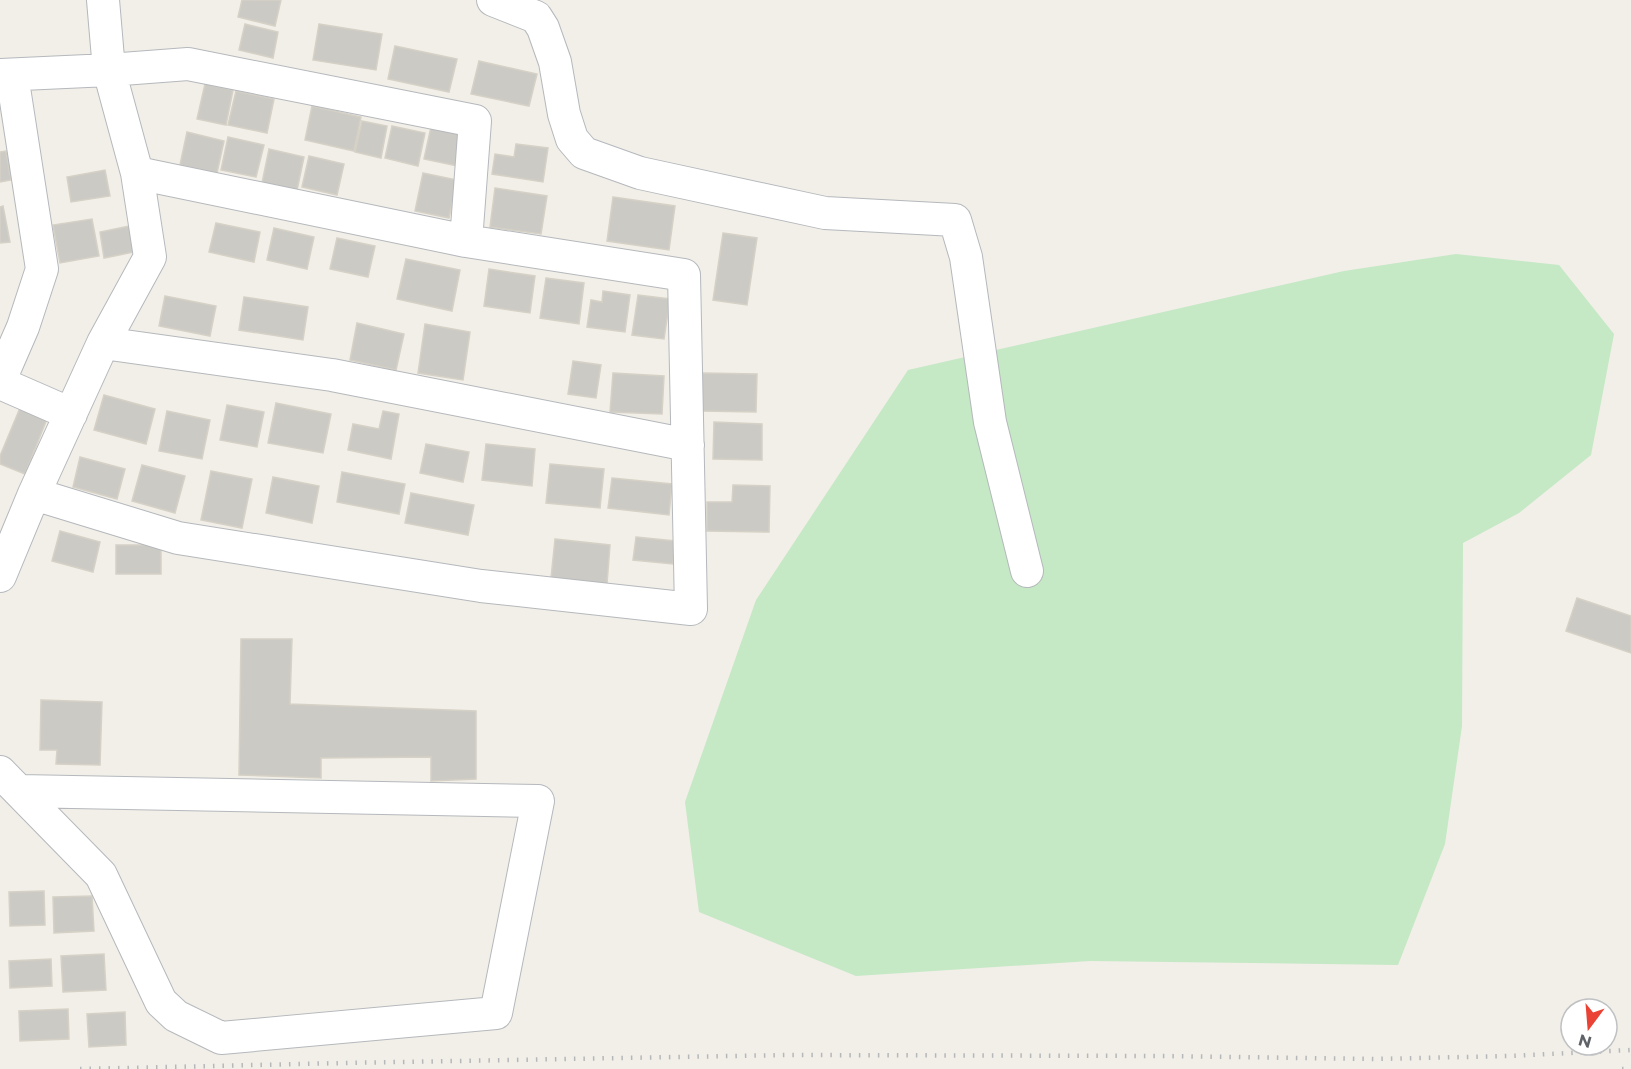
<svg xmlns="http://www.w3.org/2000/svg" width="1631" height="1069" viewBox="0 0 1631 1069" font-family="Montserrat,sans-serif">
	<style>
		.green { fill: #c5e8c5 }
		.building { fill: #cccac5; stroke: #d6d1c6; stroke-width: 1.5 }
		.lines { fill: none; stroke-linecap: round; stroke-linejoin: round }
		.minor-casing { stroke: #b5b8bc; stroke-width: 34 }
		.minor { stroke: #fff; stroke-width: 32 }
		.rail { stroke: #b6b7b8; stroke-width: 4.5; stroke-dasharray: 1.5 8; stroke-linecap: butt }
	</style>
	<rect width="100%" height="100%" fill="#f1efe8"/>
	<!-- green -->
	<path class="green" d="M1456,254L1559,265L1614,334L1591,455L1519,513L1463,543L1462,726L1445,844L1398,965L1090,961L856,976L699,912L685,802L756,600L908,370L1344,271Z"/>
	<!-- building -->
	<path class="building" d="M242,0H281L275,26L238,17Z
		M245,24L278,32L273,58L239,50Z
		M319,24L382,34L376,70L313,60Z
		M395,46L457,59L449,92L388,79Z
		M479,61L537,74L529,106L471,94Z
		M205,84L233,90L226,125L197,119Z
		M236,91L274,99L267,133L228,125Z
		M312,106L361,117L354,151L305,140Z
		M362,121L387,126L381,158L355,152Z
		M392,126L425,133L418,166L385,158Z
		M431,127L465,135L458,166L424,159Z
		M187,132L224,141L217,173L180,165Z
		M228,137L264,145L256,177L221,170Z
		M516,144L548,148L543,182L492,174L495,154L514,157Z
		M269,149L304,157L296,195L261,188Z
		M6,151L11,180L0,182V152Z
		M309,156L344,164L337,195L302,187Z
		M105,170L110,196L71,202L67,177Z
		M423,173L457,180L449,218L415,211Z
		M495,188L547,196L541,234L490,227Z
		M613,197L675,206L669,250L607,241Z
		M3,206L10,242L0,243V207Z
		M92,219L99,256L60,263L53,225Z
		M216,223L260,232L254,262L209,252Z
		M130,226L134,252L104,258L100,232Z
		M274,228L314,237L307,269L267,260Z
		M723,233L757,238L747,305L713,300Z
		M337,238L375,246L368,277L330,269Z
		M406,259L460,270L452,311L397,299Z
		M489,269L535,276L530,313L484,306Z
		M546,278L584,283L579,324L540,318Z
		M603,291L630,295L625,332L587,327L591,300L602,302Z
		M638,295L670,299L664,339L632,335Z
		M165,296L216,306L210,336L159,326Z
		M244,297L308,307L303,340L239,330Z
		M357,323L404,334L396,370L350,360Z
		M425,324L470,332L463,380L418,373Z
		M573,361L601,365L596,398L568,394Z
		M613,373L664,376L662,414L610,412Z
		M702,373L757,374L756,412L701,411Z
		M104,395L155,409L146,444L94,430Z
		M276,403L331,414L323,453L268,443Z
		M227,405L264,412L257,447L220,440Z
		M20,408L47,419L25,474L0,464V456Z
		M167,411L210,420L202,459L159,451Z
		M383,411L399,414L391,459L348,450L353,424L379,429Z
		M714,422L762,424V460L713,459Z
		M426,444L469,452L463,482L420,473Z
		M486,444L535,449L532,486L482,480Z
		M80,457L125,469L117,499L73,487Z
		M550,464L604,469L600,508L546,503Z
		M142,465L185,476L175,513L132,501Z
		M211,471L252,479L242,528L201,520Z
		M342,472L405,484L399,514L337,502Z
		M273,477L319,486L312,523L266,513Z
		M612,478L672,484L669,515L608,508Z
		M733,485L770,486L769,532L707,531V502H732Z
		M411,493L474,505L468,535L405,523Z
		M60,531L100,542L93,572L52,561Z
		M636,537L675,541L673,564L633,560Z
		M555,539L610,545L607,584L551,578Z
		M116,545H161V574H116Z
		M1577,598L1631,616V653L1566,631Z
		M241,639H292L290,704L476,711V779L431,781V757L321,758V778L239,775Z
		M41,700L102,702L100,765L56,764L57,750H40Z
		M44,891L45,925L10,926L9,892Z
		M92,896L94,931L54,933L53,897Z
		M104,954L106,990L63,992L61,956Z
		M51,959L52,986L10,988L9,961Z
		M68,1009L69,1039L20,1041L19,1011Z
		M125,1012L126,1045L89,1047L87,1014Z"/>
	<g class="lines">
		<defs>
			<path id="minor" d="M493,0L536,17L543,28L555,62L564,114L572,139L584,153L640,173L825,213L955,220L966,257L990,422L1027,571
				M0,75L109,70L188,64L475,121L466,241
				M103,343L332,375L688,445
				M0,380L23,327L42,269L12,75
				M0,383L71,414
				M34,494L178,538L481,586L691,609L684,275L466,241L137,173
				M0,576L34,494L103,343L150,257L137,173L109,70L103,0
				M0,772L101,875L161,1002L176,1016L221,1038L496,1013L538,801L20,791"/>
		</defs>
		<!-- minor casing -->
		<use href="#minor" class="minor-casing"/>
		<!-- minor -->
		<use href="#minor" class="minor"/>
		<!-- rail -->
		<path class="rail" d="M80,1069L344,1063L787,1055L1165,1056L1374,1059L1509,1056L1631,1050
			M1622,1069H1631"/>
	</g>
	<!-- north arrow -->
	<g transform="translate(1589 1027) rotate(196)"><circle r="28" fill="#ffffff" stroke="#bfc1c3" stroke-width="1.5"/>
	<path d="M0-4.5L10 22L0 15L-10 22Z" fill="#ea4335"/>
	<text y="-9" font-size="16" font-weight="bold" text-anchor="middle" fill="#5f6368">N</text>
	</g>
</svg>
